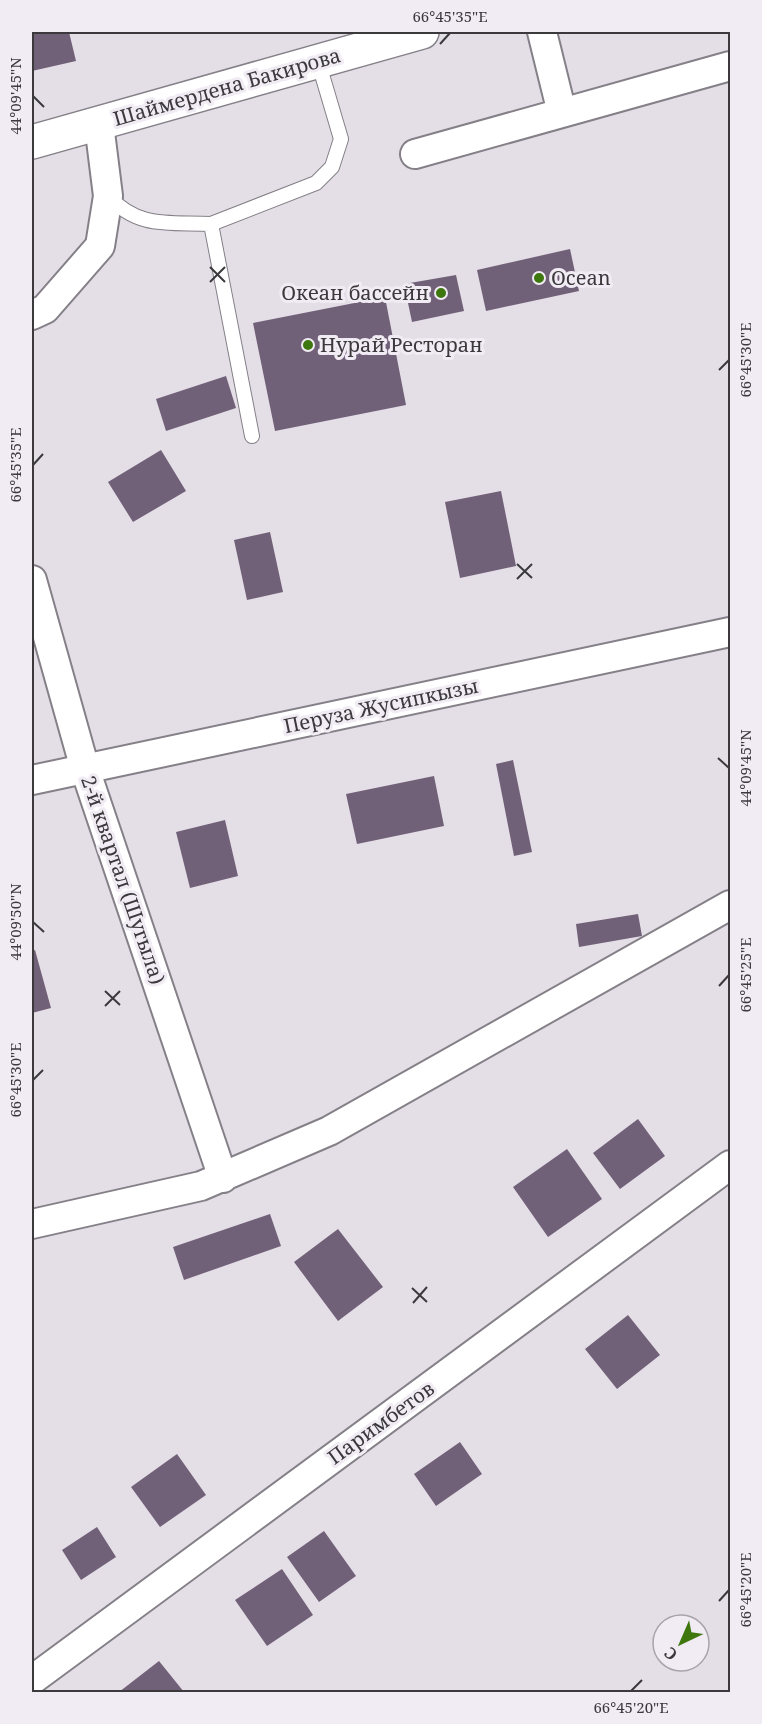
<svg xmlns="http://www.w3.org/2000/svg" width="762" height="1724" viewBox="0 0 762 1724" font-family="'Noto Serif',serif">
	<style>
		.building { fill: #716178 }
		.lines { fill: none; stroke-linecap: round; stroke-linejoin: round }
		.service-casing { stroke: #858088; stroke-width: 16 }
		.minor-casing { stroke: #858088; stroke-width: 32 }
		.tertiary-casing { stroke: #858088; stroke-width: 36 }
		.service { stroke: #fff; stroke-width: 14 }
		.minor { stroke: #fff; stroke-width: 28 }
		.tertiary { stroke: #fff; stroke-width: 33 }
		.ticks { fill: none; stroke: #3b393c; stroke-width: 2 }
		.poi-dot { fill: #3d770e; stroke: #f1ebf4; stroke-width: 2 }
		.labels { text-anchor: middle; stroke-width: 6; stroke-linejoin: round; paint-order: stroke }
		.street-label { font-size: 20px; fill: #3b393c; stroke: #f1ebf4 }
		.poi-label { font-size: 20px; fill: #3b393c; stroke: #f1ebf4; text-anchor: start }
		.neatline { fill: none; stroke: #3b393c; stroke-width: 2 }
		.ticks-label { font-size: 15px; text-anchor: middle; fill: #3b393c }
	</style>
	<rect width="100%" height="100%" fill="#e4dee7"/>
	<!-- building -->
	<path class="building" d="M32,32H69L76,61L32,71Z
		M570,249L579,291L486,311L477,270Z
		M456,275L464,311L412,322L404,284Z
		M385,297L406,405L275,431L253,323Z
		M226,376L236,408L166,431L156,399Z
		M161,450L186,491L133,522L108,482Z
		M501,491L516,566L460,578L445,502Z
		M270,532L283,592L247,600L234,540Z
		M513,760L532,852L514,856L496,764Z
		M434,776L444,826L357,844L346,794Z
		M225,820L238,876L190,888L176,832Z
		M638,914L642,936L579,947L576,924Z
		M35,950L51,1008L32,1013V951Z
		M638,1119L665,1156L620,1189L593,1153Z
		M567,1149L602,1199L548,1237L513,1187Z
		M270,1214L281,1246L184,1280L173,1247Z
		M338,1229L383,1287L338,1321L294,1262Z
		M628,1315L660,1355L617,1389L585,1349Z
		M460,1442L482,1474L436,1506L414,1474Z
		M177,1454L206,1495L160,1527L131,1487Z
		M97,1527L116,1557L81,1580L62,1550Z
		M324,1531L356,1576L319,1602L287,1557Z
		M282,1569L313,1615L267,1646L235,1600Z
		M159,1661L184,1692H119Z"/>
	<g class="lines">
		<defs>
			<path id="service" d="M108,196C139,229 168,222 211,224
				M252,436L211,224L316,183L332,167L341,139L318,61"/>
			<path id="minor" d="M542,32L562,113
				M415,154L730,66
				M32,315L45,309L100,246L108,196L99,124
				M32,580L85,769L223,1178
				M32,780L730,632
				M32,1224L201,1186L329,1131L730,905
				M32,1680L730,1165"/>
			<path id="tertiary" d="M32,142L422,32"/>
		</defs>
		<!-- service casing -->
		<use href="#service" class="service-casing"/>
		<!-- minor casing -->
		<use href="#minor" class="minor-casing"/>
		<!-- tertiary casing -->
		<use href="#tertiary" class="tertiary-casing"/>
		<!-- service -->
		<use href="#service" class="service"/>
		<!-- minor -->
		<use href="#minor" class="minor"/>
		<!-- tertiary -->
		<use href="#tertiary" class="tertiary"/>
	</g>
	<!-- ticks -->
	<path class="ticks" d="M440,44L450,33M33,96L44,107M210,267L225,282M210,282L225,267M719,370L729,360M33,465L43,454M517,564L532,578M517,579L532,564M718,758L729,768M33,922L44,932M719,986L729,975M105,991L120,1005M105,1006L120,991M33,1080L43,1070M412,1288L427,1302M413,1303L427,1287M719,1601L729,1590M631,1691L642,1680"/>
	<!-- markers -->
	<g class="poi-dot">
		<circle cx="539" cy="278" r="6"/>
		<circle cx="441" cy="293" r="6"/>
		<circle cx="308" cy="345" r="6"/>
	</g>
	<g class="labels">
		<!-- street labels -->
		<g class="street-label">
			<text transform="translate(227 87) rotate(-16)" y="7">Шаймердена Бакирова</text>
			<text transform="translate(381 706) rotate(-12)" y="7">Перуза Жусипкызы</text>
			<text transform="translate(123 880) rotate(71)" y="7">2-й квартал (Шугыла)</text>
			<text transform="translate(381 1423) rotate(-36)" y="7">Паримбетов</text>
		</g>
		<!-- poi labels -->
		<g class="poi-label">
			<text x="551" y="285">Ocean</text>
			<text x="429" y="300" text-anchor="end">Океан бассейн</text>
			<text x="320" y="352">Нурай Ресторан</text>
		</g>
	</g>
	<!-- border -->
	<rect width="762" height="1724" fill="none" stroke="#f1ebf4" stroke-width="66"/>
	<!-- north arrow -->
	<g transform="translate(681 1643) rotate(224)"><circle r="28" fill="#f1ebf4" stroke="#a8a4aa" stroke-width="1.5"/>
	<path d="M0-4.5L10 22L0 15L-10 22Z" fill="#3d770e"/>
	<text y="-9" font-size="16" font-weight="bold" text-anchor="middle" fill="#3b393c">С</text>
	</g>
	<rect x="33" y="33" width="696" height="1658" class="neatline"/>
	<g class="ticks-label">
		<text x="450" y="22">66°45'35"E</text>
		<text transform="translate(16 96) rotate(-90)" y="5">44°09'45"N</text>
		<text transform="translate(746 360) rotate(-90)" y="5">66°45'30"E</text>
		<text transform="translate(16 465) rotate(-90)" y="5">66°45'35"E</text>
		<text transform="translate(746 768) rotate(-90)" y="5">44°09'45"N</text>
		<text transform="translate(16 922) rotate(-90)" y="5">44°09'50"N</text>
		<text transform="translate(746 975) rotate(-90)" y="5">66°45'25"E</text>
		<text transform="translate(16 1080) rotate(-90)" y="5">66°45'30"E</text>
		<text transform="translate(746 1590) rotate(-90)" y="5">66°45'20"E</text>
		<text x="631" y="1713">66°45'20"E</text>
	</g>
</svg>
